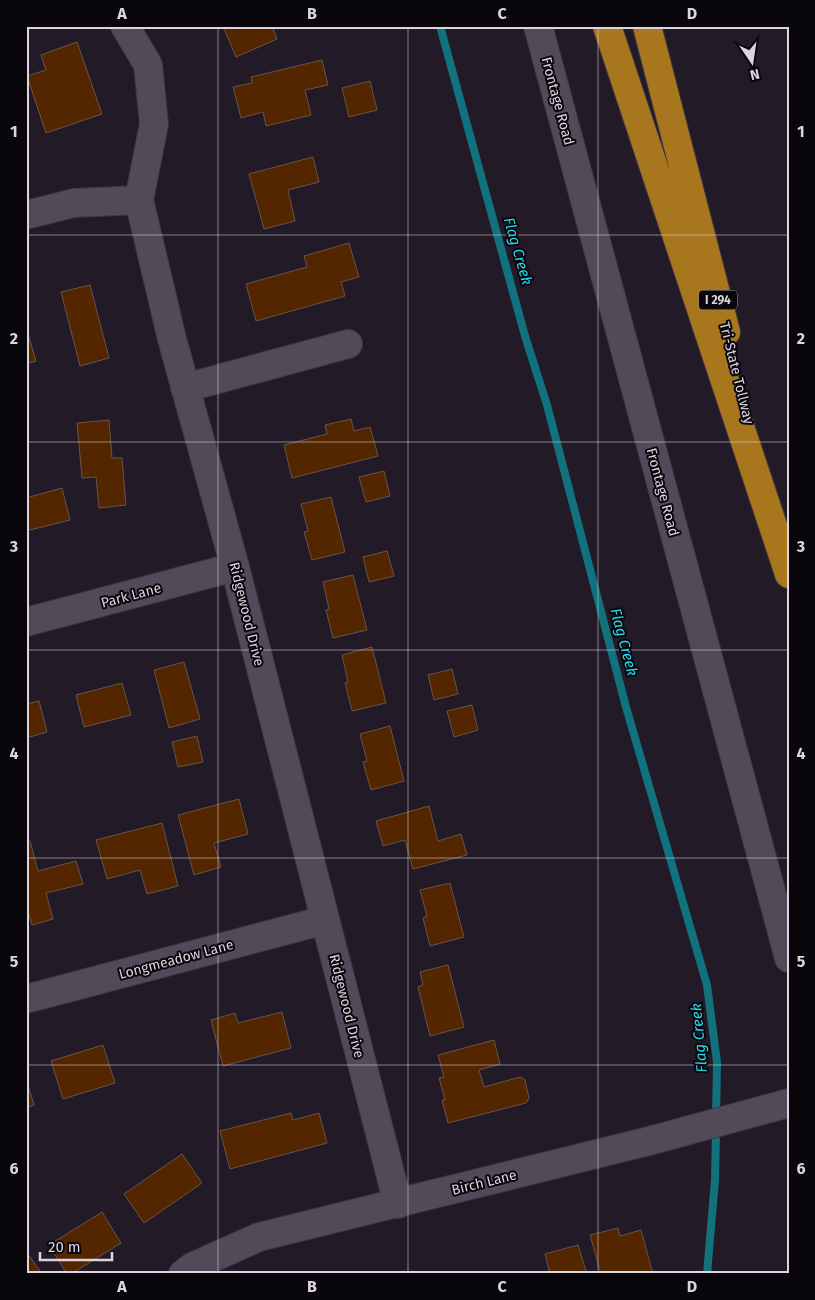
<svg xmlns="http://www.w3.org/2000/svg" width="815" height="1300" viewBox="0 0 815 1300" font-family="'Fira Sans',sans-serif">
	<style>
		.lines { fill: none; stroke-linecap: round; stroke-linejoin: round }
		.stream { stroke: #11727d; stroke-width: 8 }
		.building { fill: #542600; stroke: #66554b }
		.minor-casing { stroke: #3d3741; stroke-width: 30 }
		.highway-casing { stroke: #3d3741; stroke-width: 30 }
		.minor { stroke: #524959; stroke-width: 28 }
		.highway { stroke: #a8761c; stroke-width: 28 }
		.grid { fill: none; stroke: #dad5de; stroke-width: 1; stroke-opacity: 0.55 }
		.labels { text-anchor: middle; stroke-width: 4; stroke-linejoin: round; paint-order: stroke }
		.shield { fill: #09060c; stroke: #9b979f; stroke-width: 1 }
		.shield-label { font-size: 12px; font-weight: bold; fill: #dad5de }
		.street-label { font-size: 14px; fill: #dad5de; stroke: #09060c }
		.water-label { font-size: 15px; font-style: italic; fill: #27d8ed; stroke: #09060c }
		.neatline { fill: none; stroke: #dad5de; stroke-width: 2 }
		.grid-label { font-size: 16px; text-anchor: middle; font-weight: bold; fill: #dad5de }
	</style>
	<rect width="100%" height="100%" fill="#221a27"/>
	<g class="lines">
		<!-- stream -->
		<path class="stream" d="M440,26L525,336L547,405L626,707L707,985L717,1062L716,1117
			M707,1274L715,1180L716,1129"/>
	</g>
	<!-- building -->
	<path class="building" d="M223,26H272L277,39L236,57Z
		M77,42L102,114L46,133L27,76L46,70L41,55Z
		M322,60L328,85L305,90L311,115L266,126L263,112L241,118L233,87L252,83L251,77Z
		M370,81L377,110L349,117L342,88Z
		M313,157L319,182L288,190L295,221L264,229L249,174Z
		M349,243L359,277L341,282L345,296L256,321L246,284L307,267L304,256Z
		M90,285L109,358L80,366L61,292Z
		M26,327L36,361L26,364Z
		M351,419L354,431L370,427L378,456L292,478L284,445L327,434L325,425Z
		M109,420L112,458H122L126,505L99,508L96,477L82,478L77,423Z
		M384,471L390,496L366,502L359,477Z
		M62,488L70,520L26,531V498Z
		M331,497L345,552L312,560L304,532L308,531L301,504Z
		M387,551L394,576L369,582L363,557Z
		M353,575L367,630L333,638L326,610L329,609L323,582Z
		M372,647L386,703L352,711L345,683L348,682L342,655Z
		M184,662L200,719L169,728L154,670Z
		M452,669L458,694L434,700L428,675Z
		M122,683L131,715L84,727L76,695Z
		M39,701L47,732L26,738V704Z
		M472,705L478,730L454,737L447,711Z
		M390,726L404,781L371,790L363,762L367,761L360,734Z
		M197,736L203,762L178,767L172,742Z
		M239,799L248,834L214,843L221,867L194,875L178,815Z
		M429,806L438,841L461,834L467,855L413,869L405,840L383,846L376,821Z
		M162,823L178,886L147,894L140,870L107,879L96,840Z
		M30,841L38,871L76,861L83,884L46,893L53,919L32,925L26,905V842Z
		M450,883L464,937L430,946L423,918L427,916L420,890Z
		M448,965L464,1027L430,1036L418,987L423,985L420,972Z
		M282,1012L291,1048L223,1066L211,1020L235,1013L238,1023Z
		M494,1040L500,1064L479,1070L484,1087L520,1077L525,1080L529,1098L526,1103L448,1123L442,1100H445L439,1078L444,1077L438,1055Z
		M103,1045L115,1083L63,1099L51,1061Z
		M26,1079L34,1105L26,1108Z
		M291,1113L293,1120L319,1113L327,1143L230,1169L220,1131Z
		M182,1154L202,1183L144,1223L124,1194Z
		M102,1212L121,1243L71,1274H67L49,1245Z
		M618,1228L620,1236L641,1230L653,1274H601L590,1235Z
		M578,1245L586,1271L583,1274H550L545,1254Z
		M28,1254L42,1274H26V1255Z"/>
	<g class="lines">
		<defs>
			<path id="minor" d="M125,26L148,65L154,124L139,200L172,339L235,567L398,1204
				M538,26L789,958
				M26,215L74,203L139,200
				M185,388L348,344
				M26,622L235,567
				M26,999L325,920
				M183,1274L192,1267L259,1237L649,1141L789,1103"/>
			<path id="highway" d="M607,26L789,574
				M647,26L726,332"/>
		</defs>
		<!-- minor casing -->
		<use href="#minor" class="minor-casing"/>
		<!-- highway casing -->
		<use href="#highway" class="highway-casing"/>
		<!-- minor -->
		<use href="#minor" class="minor"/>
		<!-- highway -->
		<use href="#highway" class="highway"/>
	</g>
	<!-- grid -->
	<path class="grid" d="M218,26V1274M408,26V1274M598,26V1274M26,235H789M26,442H789M26,650H789M26,858H789M26,1065H789"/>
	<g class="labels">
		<!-- shield labels -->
		<rect class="shield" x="699" y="290.5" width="38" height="19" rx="4"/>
		<g class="shield-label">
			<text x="718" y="304">I 294</text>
		</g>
		<!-- street labels -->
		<g class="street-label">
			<text transform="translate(558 101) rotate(75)" y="5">Frontage Road</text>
			<text transform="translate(737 373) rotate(76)" y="5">Tri-State Tollway</text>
			<text transform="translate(663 492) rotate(75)" y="5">Frontage Road</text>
			<text transform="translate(131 595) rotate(-15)" y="5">Park Lane</text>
			<text transform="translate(247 614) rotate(76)" y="5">Ridgewood Drive</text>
			<text transform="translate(176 959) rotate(-15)" y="5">Longmeadow Lane</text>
			<text transform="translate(347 1006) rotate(76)" y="5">Ridgewood Drive</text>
			<text transform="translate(484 1182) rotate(-14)" y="5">Birch Lane</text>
		</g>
		<!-- water labels -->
		<g class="water-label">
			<text transform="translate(518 251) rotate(74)" y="5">Flag Creek</text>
			<text transform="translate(624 642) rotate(75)" y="5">Flag Creek</text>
			<text transform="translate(699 1038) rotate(-95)" y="5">Flag Creek</text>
		</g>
	</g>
	<!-- border -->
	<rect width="815" height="1300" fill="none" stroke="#09060c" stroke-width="55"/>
	<!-- north arrow -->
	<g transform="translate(752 62) rotate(167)" stroke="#09060c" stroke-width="4" paint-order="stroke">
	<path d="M0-4L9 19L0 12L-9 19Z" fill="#dad5de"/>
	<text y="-8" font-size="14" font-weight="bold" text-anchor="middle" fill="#dad5de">N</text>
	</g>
	<!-- scale -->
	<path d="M40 1252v8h72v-8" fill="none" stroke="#dad5de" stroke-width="2.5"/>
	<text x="48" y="1252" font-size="15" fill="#dad5de" stroke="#09060c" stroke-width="4" paint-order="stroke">20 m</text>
	<rect x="28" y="28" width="760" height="1244" class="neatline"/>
	<g class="grid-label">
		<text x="122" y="19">A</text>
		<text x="312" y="19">B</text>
		<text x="502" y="19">C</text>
		<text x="692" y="19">D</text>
		<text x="14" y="137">1</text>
		<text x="801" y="137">1</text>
		<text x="14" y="344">2</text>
		<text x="801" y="344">2</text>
		<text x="14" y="552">3</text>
		<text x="801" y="552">3</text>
		<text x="14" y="759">4</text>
		<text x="801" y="759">4</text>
		<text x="14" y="967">5</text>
		<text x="801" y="967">5</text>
		<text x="14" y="1174">6</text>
		<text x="801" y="1174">6</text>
		<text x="122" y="1292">A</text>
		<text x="312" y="1292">B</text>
		<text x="502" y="1292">C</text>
		<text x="692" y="1292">D</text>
	</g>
</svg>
